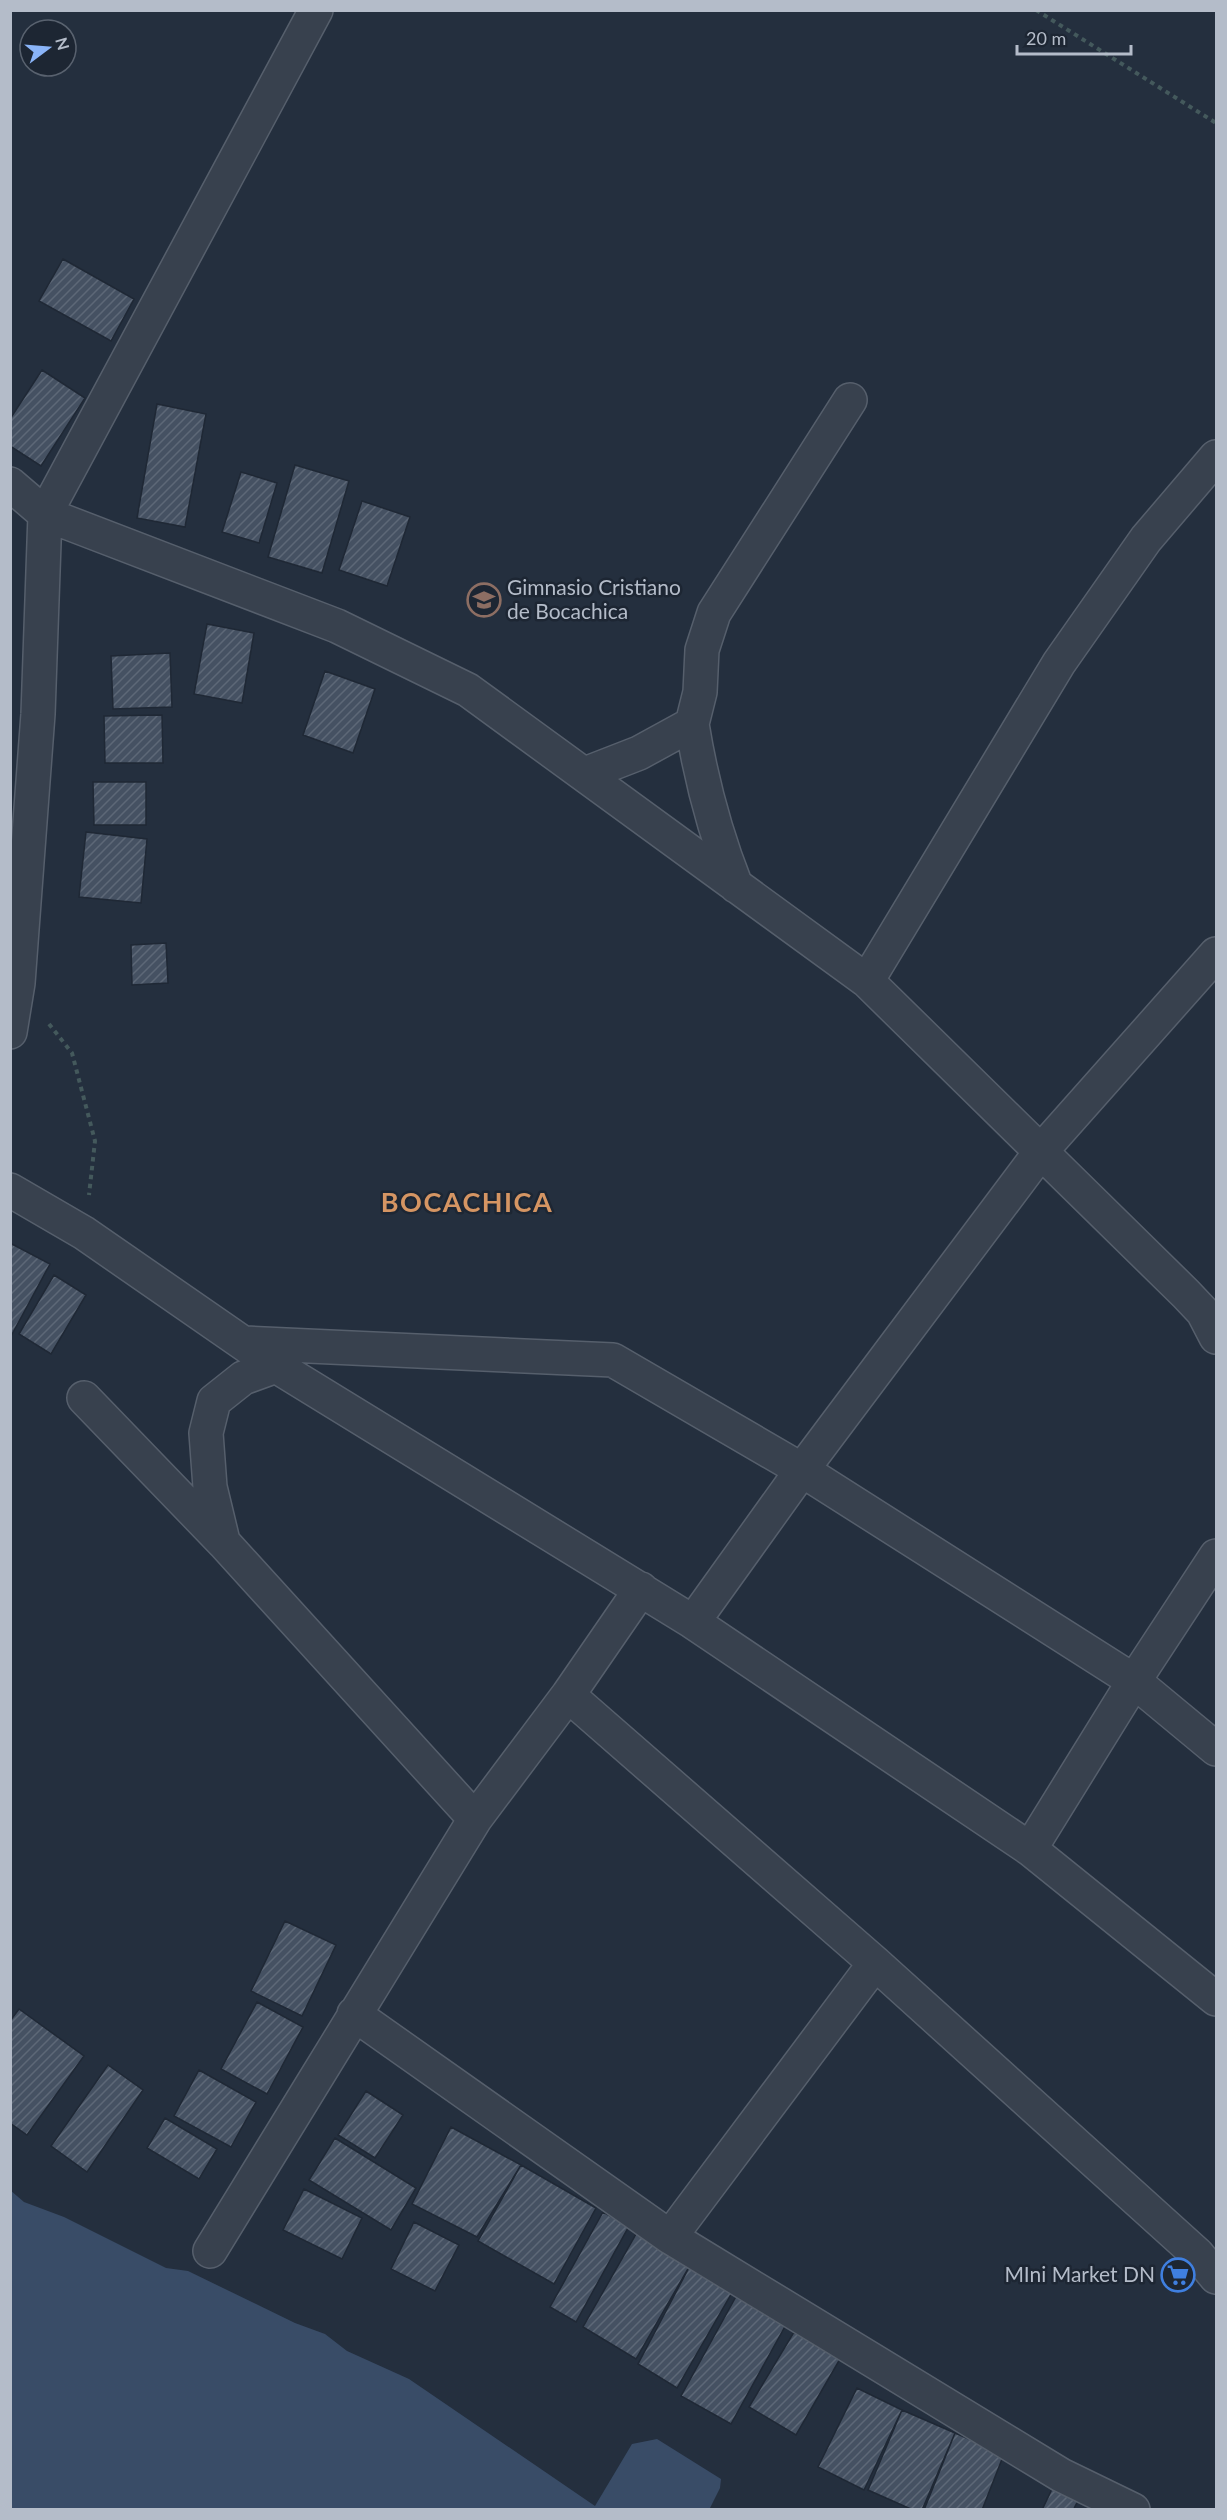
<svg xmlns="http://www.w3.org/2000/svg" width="1227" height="2520" viewBox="0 0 1227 2520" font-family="Lato,sans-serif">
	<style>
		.water { fill: #394c67 }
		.building { fill: url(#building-hatch); stroke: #1f2835; stroke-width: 1.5 }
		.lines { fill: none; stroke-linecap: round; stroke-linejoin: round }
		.minor-casing { stroke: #565f6c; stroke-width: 36 }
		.path { stroke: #44595c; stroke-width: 4; stroke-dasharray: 4.5 4.5; stroke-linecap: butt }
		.minor { stroke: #38414e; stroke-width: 33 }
		.labels { text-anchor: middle; stroke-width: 5; stroke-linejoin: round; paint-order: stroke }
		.poi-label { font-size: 21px; fill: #b4bcc9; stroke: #1d2633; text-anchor: start }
		.district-label { font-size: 27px; font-weight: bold; letter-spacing: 1.5px; fill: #d59563; stroke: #1d2633 }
	</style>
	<defs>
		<pattern id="building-hatch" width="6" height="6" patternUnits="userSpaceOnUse" patternTransform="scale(1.5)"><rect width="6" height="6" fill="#455162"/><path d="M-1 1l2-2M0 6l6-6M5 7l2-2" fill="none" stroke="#5d6877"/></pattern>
	</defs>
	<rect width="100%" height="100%" fill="#242f3e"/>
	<!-- water -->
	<path class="water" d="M10,2190L24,2202L64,2217L166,2268L188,2271L295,2323L325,2334L347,2351L409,2379L595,2506L632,2444L657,2439L721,2479L720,2488L709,2510L11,2509Z"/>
	<!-- building -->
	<path class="building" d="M63,259L134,299L111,341L39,301Z
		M42,370L85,398L41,466L10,446V419Z
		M157,404L206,414L185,527L137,518Z
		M295,465L349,481L322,573L268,557Z
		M241,472L277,483L259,543L222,532Z
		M362,501L410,517L387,586L339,570Z
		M207,624L254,633L242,703L194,694Z
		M170,653L172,707L113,709L111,656Z
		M325,671L375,689L353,753L303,735Z
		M162,715L163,763H105L104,716Z
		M93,782H146V825H94Z
		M86,832L147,839L141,903L79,897Z
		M166,943L168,983L132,985L131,945Z
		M10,1243L50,1264L10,1338Z
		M54,1275L86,1295L51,1354L19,1334Z
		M285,1921L336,1945L302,2016L251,1991Z
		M257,2002L303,2027L267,2094L221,2069Z
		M19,2009L84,2056L27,2135L10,2123V2021Z
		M108,2065L143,2090L87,2172L51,2146Z
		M199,2070L256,2102L231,2147L174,2116Z
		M366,2091L403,2115L375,2158L338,2135Z
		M165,2118L217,2149L199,2179L147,2148Z
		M451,2127L521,2165L477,2237L412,2204Z
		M335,2138L416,2188L391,2230L309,2180Z
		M521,2165L596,2208L554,2284L478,2241Z
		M304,2189L362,2218L342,2259L283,2230Z
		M603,2212L629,2226L576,2322L550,2307Z
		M414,2222L459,2245L435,2291L391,2269Z
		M639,2229L693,2260L636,2359L583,2327Z
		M693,2260L737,2284L677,2388L638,2364Z
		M738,2293L788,2321L731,2424L681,2396Z
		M794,2332L840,2359L796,2435L749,2407Z
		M857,2388L902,2410L864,2490L818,2467Z
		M902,2410L955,2433L922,2510H913L868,2490Z
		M955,2433L1004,2454L982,2510H924Z
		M1053,2487L1079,2499L1073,2510H1042Z"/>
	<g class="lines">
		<defs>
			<path id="minor" d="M10,484L45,514L337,626L468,690L867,981L1186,1294L1203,1312L1216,1337
				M692,724C701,780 715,833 736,886
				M585,774L639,753L692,724L700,692L702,650L714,613L850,400
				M867,981L1059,663L1146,539L1216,457
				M10,1032L18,983L38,714L45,514L316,10
				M10,1190L84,1233L276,1366L693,1622L1030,1849L1216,1999
				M245,1343L613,1360L802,1470L1134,1681L1216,1749
				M84,1398L224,1543L475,1819
				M223,1541L210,1487L206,1433L214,1401L243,1378L276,1366
				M693,1622L802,1470L1042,1150L1216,954
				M568,1695L875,1963L1197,2254L1216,2277
				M1030,1849L1134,1681L1216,1556
				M354,2014L670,2237L1061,2475L1133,2510
				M670,2237L875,1963
				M210,2251L475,1819L568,1695L641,1589"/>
		</defs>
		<!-- minor casing -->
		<use href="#minor" class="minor-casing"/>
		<!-- path -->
		<path class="path" d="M1036,10L1216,123
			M49,1024L72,1053L95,1141L89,1195"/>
		<!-- minor -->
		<use href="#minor" class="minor"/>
	</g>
	<!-- icons -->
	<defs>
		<symbol id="school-ring" viewBox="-11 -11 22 22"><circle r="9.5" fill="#1d2633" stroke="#8d6e63" stroke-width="1.5"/><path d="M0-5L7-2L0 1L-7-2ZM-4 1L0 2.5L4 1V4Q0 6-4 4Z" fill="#8d6e63"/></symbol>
		<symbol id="supermarket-ring" viewBox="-11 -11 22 22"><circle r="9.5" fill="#1d2633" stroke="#3f7fe0" stroke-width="1.5"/><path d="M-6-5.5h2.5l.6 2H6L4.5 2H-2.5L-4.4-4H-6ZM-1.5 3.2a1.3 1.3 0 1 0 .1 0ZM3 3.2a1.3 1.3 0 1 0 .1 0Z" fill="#3f7fe0"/></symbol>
	</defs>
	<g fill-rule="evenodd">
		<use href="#school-ring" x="465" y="581" width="38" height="38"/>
		<use href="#supermarket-ring" x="1159" y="2256" width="38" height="38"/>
	</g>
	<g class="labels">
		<!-- poi labels -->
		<g class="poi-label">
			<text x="507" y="595">Gimnasio Cristiano<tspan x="507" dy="24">de Bocachica</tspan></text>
			<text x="1155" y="2282" text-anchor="end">MIni Market DN</text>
		</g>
		<!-- district labels -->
		<g class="district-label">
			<text x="467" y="1212">BOCACHICA</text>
		</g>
	</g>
	<!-- border -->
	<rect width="1227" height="2520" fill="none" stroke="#b4bcc9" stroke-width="24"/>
	<!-- north arrow -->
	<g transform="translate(48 48) rotate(74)"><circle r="28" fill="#1d2633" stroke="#59626f" stroke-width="1.5"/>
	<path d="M0-4.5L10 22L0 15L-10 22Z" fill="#8ab4f8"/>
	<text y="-9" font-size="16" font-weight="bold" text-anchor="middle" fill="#b4bcc9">N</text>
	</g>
	<!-- scale -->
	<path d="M1017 45v9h114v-9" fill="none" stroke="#b4bcc9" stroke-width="3"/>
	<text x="1026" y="45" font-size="18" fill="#b4bcc9" stroke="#1d2633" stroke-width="4.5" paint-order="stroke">20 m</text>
</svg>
